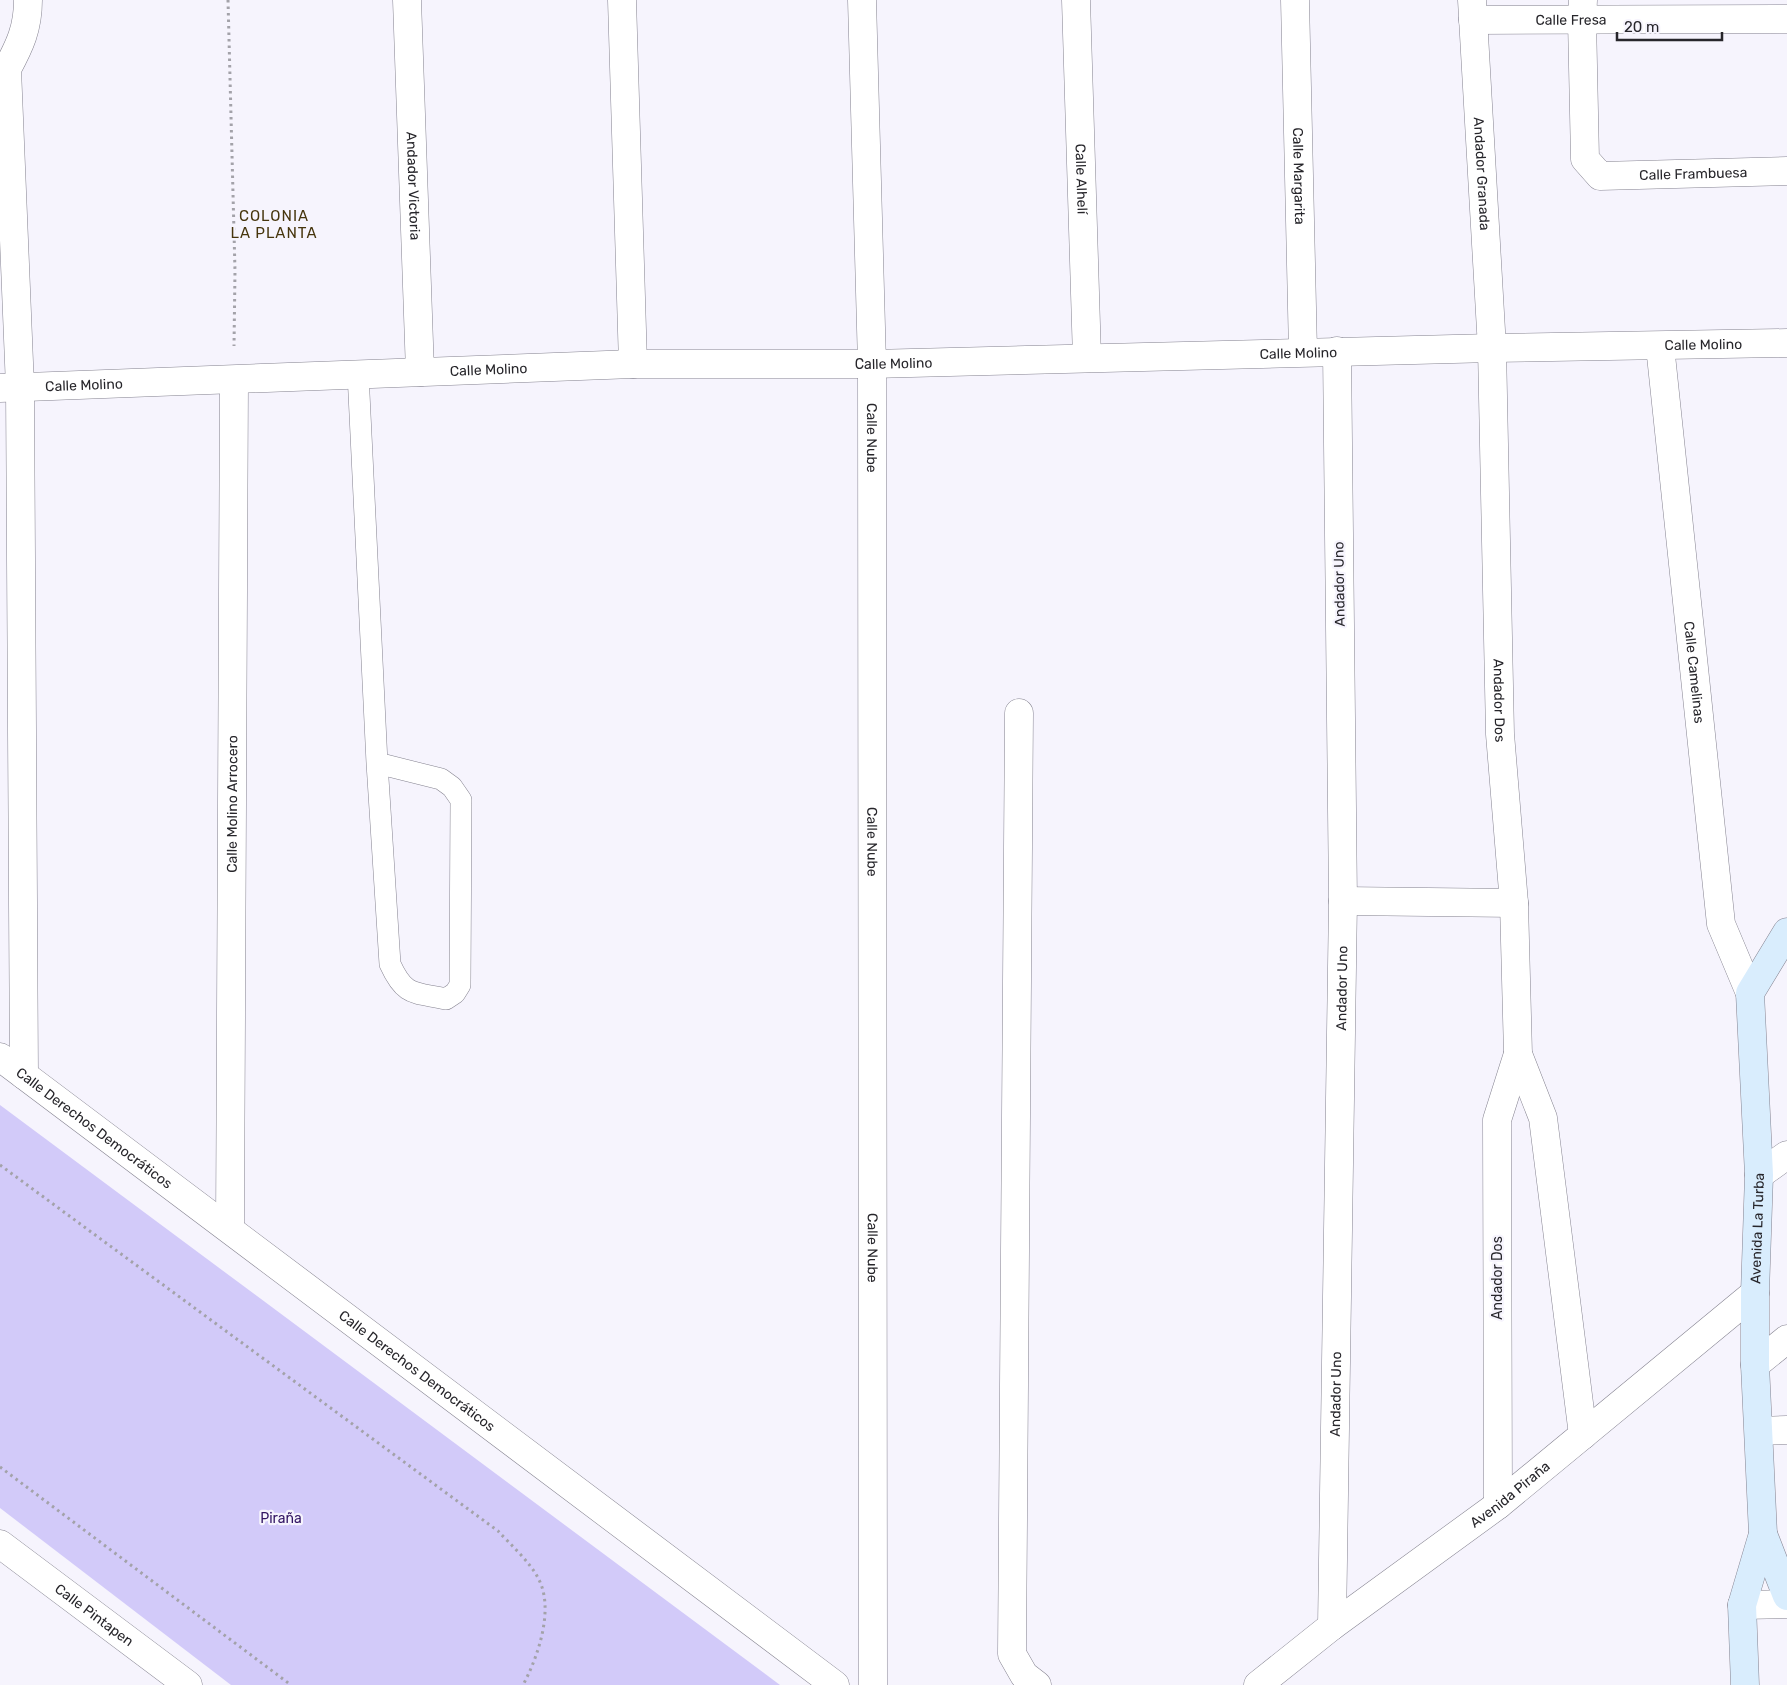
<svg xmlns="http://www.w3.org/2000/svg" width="1787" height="1685" viewBox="0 0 1787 1685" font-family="Rubik,sans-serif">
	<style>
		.green { fill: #d2caf9 }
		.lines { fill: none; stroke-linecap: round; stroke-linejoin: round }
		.service-casing { stroke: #858390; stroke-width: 22 }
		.minor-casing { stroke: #858390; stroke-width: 29 }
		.tertiary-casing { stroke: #858390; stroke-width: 29 }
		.secondary-casing { stroke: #858390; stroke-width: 29 }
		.path { stroke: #a3a2a9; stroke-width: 3; stroke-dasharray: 2.5 4; stroke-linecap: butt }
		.service { stroke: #fff; stroke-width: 21 }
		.minor { stroke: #fff; stroke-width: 28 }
		.tertiary { stroke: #fff; stroke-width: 28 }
		.secondary { stroke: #d9edfd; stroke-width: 28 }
		.labels { text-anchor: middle; stroke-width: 4.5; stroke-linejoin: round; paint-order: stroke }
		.street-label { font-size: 14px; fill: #27262b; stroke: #f6f4fd }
		.park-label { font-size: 14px; fill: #311463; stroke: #f6f4fd }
		.neighbourhood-label { font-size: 15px; letter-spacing: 1px; fill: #46350d; stroke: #f6f4fd }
	</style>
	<rect width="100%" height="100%" fill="#f6f4fd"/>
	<!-- green -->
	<path class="green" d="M0,1105L780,1685H231L0,1508Z"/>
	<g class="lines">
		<defs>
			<path id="service" d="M358,373L377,763L390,964C405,997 414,992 446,999L455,993L460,985L461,800L452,787L441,779L377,763"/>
			<g id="minor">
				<path id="s1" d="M407,0L420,372"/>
				<path d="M622,0L633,364"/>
				<path id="s2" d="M862,0L872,364L873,1685"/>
				<path id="s3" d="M1076,0L1087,358"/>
				<path id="s4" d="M1295,0L1303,352"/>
				<path id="s5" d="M1472,0L1492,348L1500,734L1514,903L1518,1054L1543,1118L1583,1435"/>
				<path id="s6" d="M1583,0L1582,20L1585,159L1600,176L1787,171"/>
				<path id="s7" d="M1473,20L1787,19"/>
				<path id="s8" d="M1660,346L1721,924L1750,993"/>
				<path id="s9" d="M0,388L633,364H872L1492,348L1787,343"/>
				<path d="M1019,713L1012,1654L1024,1675L1037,1685"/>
				<path d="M1343,901L1514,903"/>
				<path d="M24,1075L20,387L7,69C20,45 28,28 28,0"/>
				<path d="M1759,1175L1787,1155"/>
				<path id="s10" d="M230,1228L234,380"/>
				<path d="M1755,1365L1787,1339"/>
				<path d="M1759,1431L1787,1430"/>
				<path d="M1498,1505L1497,1120L1518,1054"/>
				<path id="s11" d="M1332,1626L1343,901L1337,351"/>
			</g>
			<g id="tertiary">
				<path id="s12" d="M0,1057L835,1685"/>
				<path id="s13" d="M0,1544L188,1685"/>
				<path d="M1742,1605L1787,1604"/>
				<path id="s14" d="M1258,1685L1332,1626L1498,1505L1755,1293"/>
			</g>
			<g id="secondary">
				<path d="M1763,1534L1787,1596"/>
				<path id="s15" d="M1745,1685L1742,1605L1763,1534L1755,1365V1293L1759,1175L1750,993L1787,932"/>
			</g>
		</defs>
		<!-- service casing -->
		<use href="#service" class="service-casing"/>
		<!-- minor casing -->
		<use href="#minor" class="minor-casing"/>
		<!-- tertiary casing -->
		<use href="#tertiary" class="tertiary-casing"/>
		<!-- secondary casing -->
		<use href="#secondary" class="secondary-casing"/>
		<!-- path -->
		<path class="path" d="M228,0L235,271L234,346
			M0,1165L498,1531C510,1544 530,1562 538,1578C555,1608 538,1657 523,1685
			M0,1467L291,1685"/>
		<!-- service -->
		<use href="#service" class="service"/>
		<!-- minor -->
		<use href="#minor" class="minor"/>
		<!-- tertiary -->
		<use href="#tertiary" class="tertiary"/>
		<!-- secondary -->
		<use href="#secondary" class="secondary"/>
	</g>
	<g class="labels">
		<!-- street labels -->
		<g class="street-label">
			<text dy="5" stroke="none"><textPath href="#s7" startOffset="98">Calle Fresa</textPath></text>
			<text dy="5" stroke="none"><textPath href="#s6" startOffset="275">Calle Frambuesa</textPath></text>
			<text dy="5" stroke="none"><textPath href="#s5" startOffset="174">Andador Granada</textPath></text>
			<text dy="5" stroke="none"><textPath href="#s4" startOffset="176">Calle Margarita</textPath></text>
			<text dy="5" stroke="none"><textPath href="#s3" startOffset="179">Calle Alhelí</textPath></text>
			<text dy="5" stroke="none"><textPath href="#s1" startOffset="186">Andador Victoria</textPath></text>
			<text dy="5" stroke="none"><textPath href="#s9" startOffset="1704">Calle Molino</textPath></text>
			<text dy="5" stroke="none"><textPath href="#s9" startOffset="1299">Calle Molino</textPath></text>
			<text dy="5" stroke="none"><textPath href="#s9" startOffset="894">Calle Molino</textPath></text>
			<text dy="5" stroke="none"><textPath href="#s9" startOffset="489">Calle Molino</textPath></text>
			<text dy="5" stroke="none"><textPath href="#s9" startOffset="84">Calle Molino</textPath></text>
			<text dy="5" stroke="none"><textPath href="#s2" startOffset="438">Calle Nube</textPath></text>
			<text transform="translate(1339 584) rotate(-91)" y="5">Andador Uno</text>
			<text dy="5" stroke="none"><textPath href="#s8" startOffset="328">Calle Camelinas</textPath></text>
			<text dy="5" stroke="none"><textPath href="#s5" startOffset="701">Andador Dos</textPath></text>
			<text dy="5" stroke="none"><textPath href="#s10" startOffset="424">Calle Molino Arrocero</textPath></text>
			<text dy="5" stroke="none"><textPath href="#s2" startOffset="842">Calle Nube</textPath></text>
			<text dy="5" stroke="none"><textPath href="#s11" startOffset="638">Andador Uno</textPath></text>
			<text dy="5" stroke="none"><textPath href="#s12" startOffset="118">Calle Derechos Democráticos</textPath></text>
			<text dy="5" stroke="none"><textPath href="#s15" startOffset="460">Avenida La Turba</textPath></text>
			<text dy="5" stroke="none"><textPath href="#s2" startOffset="1248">Calle Nube</textPath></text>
			<text transform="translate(1497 1278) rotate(-90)" y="5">Andador Dos</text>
			<text dy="5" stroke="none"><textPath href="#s12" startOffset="522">Calle Derechos Democráticos</textPath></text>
			<text dy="5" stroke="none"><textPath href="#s11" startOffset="232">Andador Uno</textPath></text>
			<text dy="5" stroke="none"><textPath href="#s14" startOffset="316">Avenida Piraña</textPath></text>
			<text dy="5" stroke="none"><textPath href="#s13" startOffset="118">Calle Pintapen</textPath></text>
		</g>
		<!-- park labels -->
		<g class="park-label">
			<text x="281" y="1523">Piraña</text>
		</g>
		<!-- neighbourhood labels -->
		<g class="neighbourhood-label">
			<text x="274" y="221">COLONIA<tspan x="274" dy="17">LA PLANTA</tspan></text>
		</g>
	</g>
	<!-- scale -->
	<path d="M1617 32v8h105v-8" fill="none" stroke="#27262b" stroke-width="2.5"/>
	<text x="1624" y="32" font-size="15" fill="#27262b" stroke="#f6f4fd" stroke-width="4" paint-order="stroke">20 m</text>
</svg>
